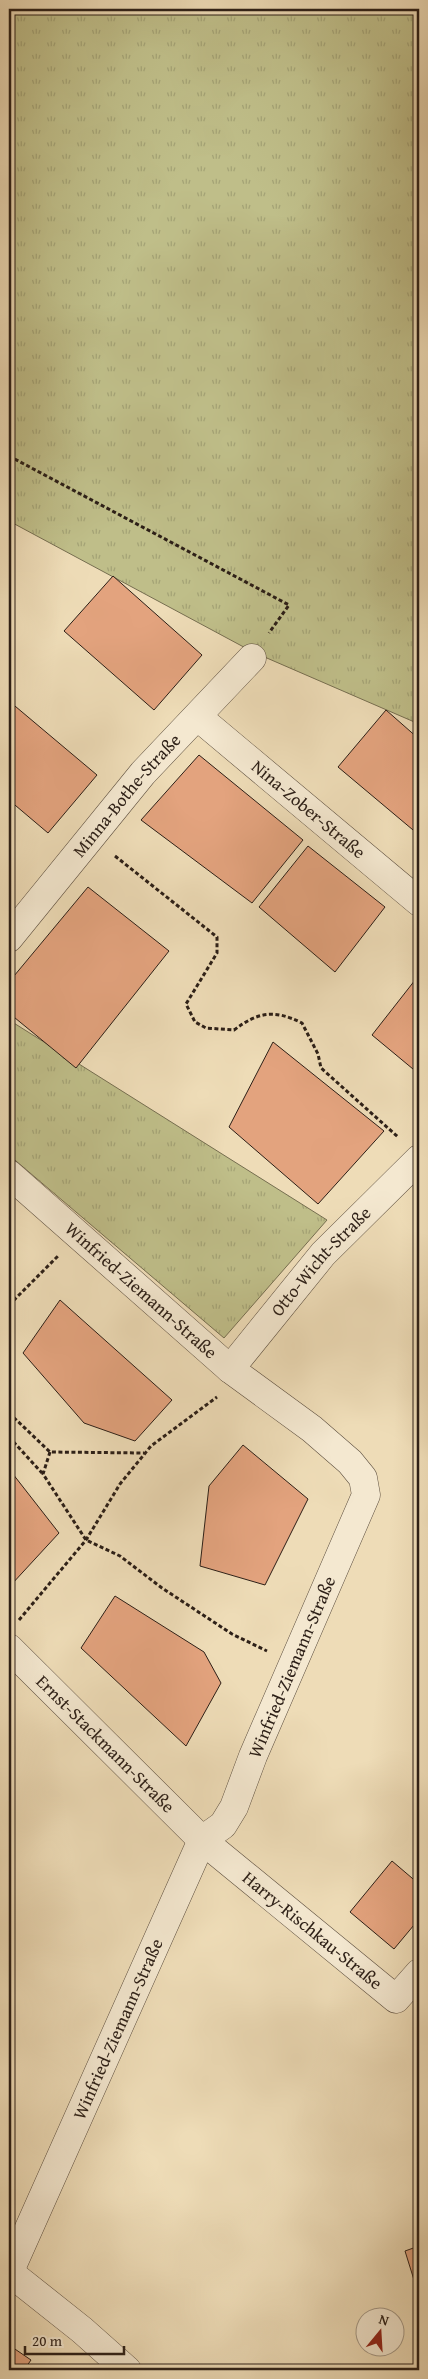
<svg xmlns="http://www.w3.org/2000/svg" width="428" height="2379" viewBox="0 0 428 2379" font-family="'Gentium Book Plus',serif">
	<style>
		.grass { fill: url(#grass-tufts); stroke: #766e50 }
		.building { fill: #e3a37e; stroke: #2c1f17 }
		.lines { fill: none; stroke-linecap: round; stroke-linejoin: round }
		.street-casing { stroke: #5c4e3f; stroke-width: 29 }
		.path { stroke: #2c1f17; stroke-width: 3; stroke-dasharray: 4 2.5; stroke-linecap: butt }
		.street { stroke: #f4e8d0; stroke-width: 28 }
		.labels { text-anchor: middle; stroke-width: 4; stroke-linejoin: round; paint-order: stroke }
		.street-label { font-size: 18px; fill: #2c1f17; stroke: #f4e8d0 }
	</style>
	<defs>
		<pattern id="grass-tufts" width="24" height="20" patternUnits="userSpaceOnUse" patternTransform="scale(1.25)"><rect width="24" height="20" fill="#bfbe89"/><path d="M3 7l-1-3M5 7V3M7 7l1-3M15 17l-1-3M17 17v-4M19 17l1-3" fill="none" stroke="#a4a376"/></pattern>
	</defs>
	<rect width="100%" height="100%" fill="#eedcb7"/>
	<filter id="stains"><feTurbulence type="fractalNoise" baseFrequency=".004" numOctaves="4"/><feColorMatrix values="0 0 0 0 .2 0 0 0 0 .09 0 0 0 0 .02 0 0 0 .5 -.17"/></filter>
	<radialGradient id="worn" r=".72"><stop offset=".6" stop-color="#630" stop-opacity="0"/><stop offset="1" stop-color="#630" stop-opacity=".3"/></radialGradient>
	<!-- grass -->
	<path class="grass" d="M9,9H419V724L253,652L9,521Z
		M9,1020L327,1220L224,1338L9,1155Z"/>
	<!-- building -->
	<path class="building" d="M113,576L202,655L154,710L64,631Z
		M9,701L97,775L48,833L9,800Z
		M386,710L419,739V835L338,767Z
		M199,755L303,840L252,903L141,820Z
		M308,846L385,907L335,972L259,907Z
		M88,887L169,951L76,1068L9,1013V982Z
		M419,975V1074L372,1035Z
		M273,1042L384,1131L318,1204L229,1127Z
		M60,1300L172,1400L135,1441L84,1423L23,1353Z
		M243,1445L308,1499L265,1585L200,1566L209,1486Z
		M9,1469L59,1533L11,1585L9,1582Z
		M115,1596L204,1652L221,1683L186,1746L81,1648Z
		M392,1861L419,1884V1919L394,1949L350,1912Z
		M419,2246V2296L405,2251Z
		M9,2345L31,2360L24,2370H9Z"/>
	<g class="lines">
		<defs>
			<g id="street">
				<path id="s1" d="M198,717L419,902"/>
				<path id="s2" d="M9,938L143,773L252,658"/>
				<path id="s3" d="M9,1174L230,1369L312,1429L350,1462L363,1478L366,1495L253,1756L234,1807L223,1825L202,1840L9,2273"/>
				<path id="s4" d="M230,1369L323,1254L419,1159"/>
				<path id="s5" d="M9,1648L202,1840L396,1999L419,1973"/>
				<path d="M9,2272L82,2330L127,2370"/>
			</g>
		</defs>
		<!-- street casing -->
		<use href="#street" class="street-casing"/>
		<!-- path -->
		<path class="path" d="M9,456L289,605L269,633
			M115,856L217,937V953L186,1004L195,1022L206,1028L234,1030C258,1012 274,1009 302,1023L318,1054L321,1068L398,1137
			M9,1305L58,1256
			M9,1413L50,1452L144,1453
			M9,1437L42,1473
			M50,1452L43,1474L86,1540L120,1556L162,1588L232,1634L267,1651
			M19,1620L86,1540L120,1484L151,1446L217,1397"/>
		<!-- street -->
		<use href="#street" class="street"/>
	</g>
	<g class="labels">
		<!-- street labels -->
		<g class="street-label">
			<text dy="6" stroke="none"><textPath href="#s2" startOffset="185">Minna-Bothe-Straße</textPath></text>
			<text dy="6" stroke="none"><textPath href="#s1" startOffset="144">Nina-Zober-Straße</textPath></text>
			<text dy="6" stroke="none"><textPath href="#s4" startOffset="141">Otto-Wicht-Straße</textPath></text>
			<text dy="6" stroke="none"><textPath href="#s3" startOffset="176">Winfried-Ziemann-Straße</textPath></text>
			<text transform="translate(292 1667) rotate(-67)" y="6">Winfried-Ziemann-Straße</text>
			<text dy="6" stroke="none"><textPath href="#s5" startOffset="136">Ernst-Stackmann-Straße</textPath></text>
			<text dy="6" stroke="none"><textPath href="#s5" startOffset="415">Harry-Rischkau-Straße</textPath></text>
			<text transform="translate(118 2029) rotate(-66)" y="6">Winfried-Ziemann-Straße</text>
		</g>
	</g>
	<!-- margin -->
	<rect width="428" height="2379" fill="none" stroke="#eedcb7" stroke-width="30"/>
	<rect x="10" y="10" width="408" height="2359" fill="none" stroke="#2c1f17" stroke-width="2.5"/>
	<rect x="15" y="15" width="398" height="2349" fill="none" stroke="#2c1f17"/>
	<!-- north arrow -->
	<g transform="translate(380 2332) rotate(18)"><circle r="24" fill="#f4e8d0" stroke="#a49886"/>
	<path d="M0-4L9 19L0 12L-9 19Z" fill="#8f2418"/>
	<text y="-8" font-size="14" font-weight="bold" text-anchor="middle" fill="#2c1f17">N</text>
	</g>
	<!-- scale -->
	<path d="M25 2346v8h99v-8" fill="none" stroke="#2c1f17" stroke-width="2.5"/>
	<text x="32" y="2346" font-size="15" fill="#2c1f17" stroke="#f4e8d0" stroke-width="4" paint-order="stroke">20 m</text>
	<rect width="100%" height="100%" filter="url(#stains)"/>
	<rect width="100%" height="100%" fill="url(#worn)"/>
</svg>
